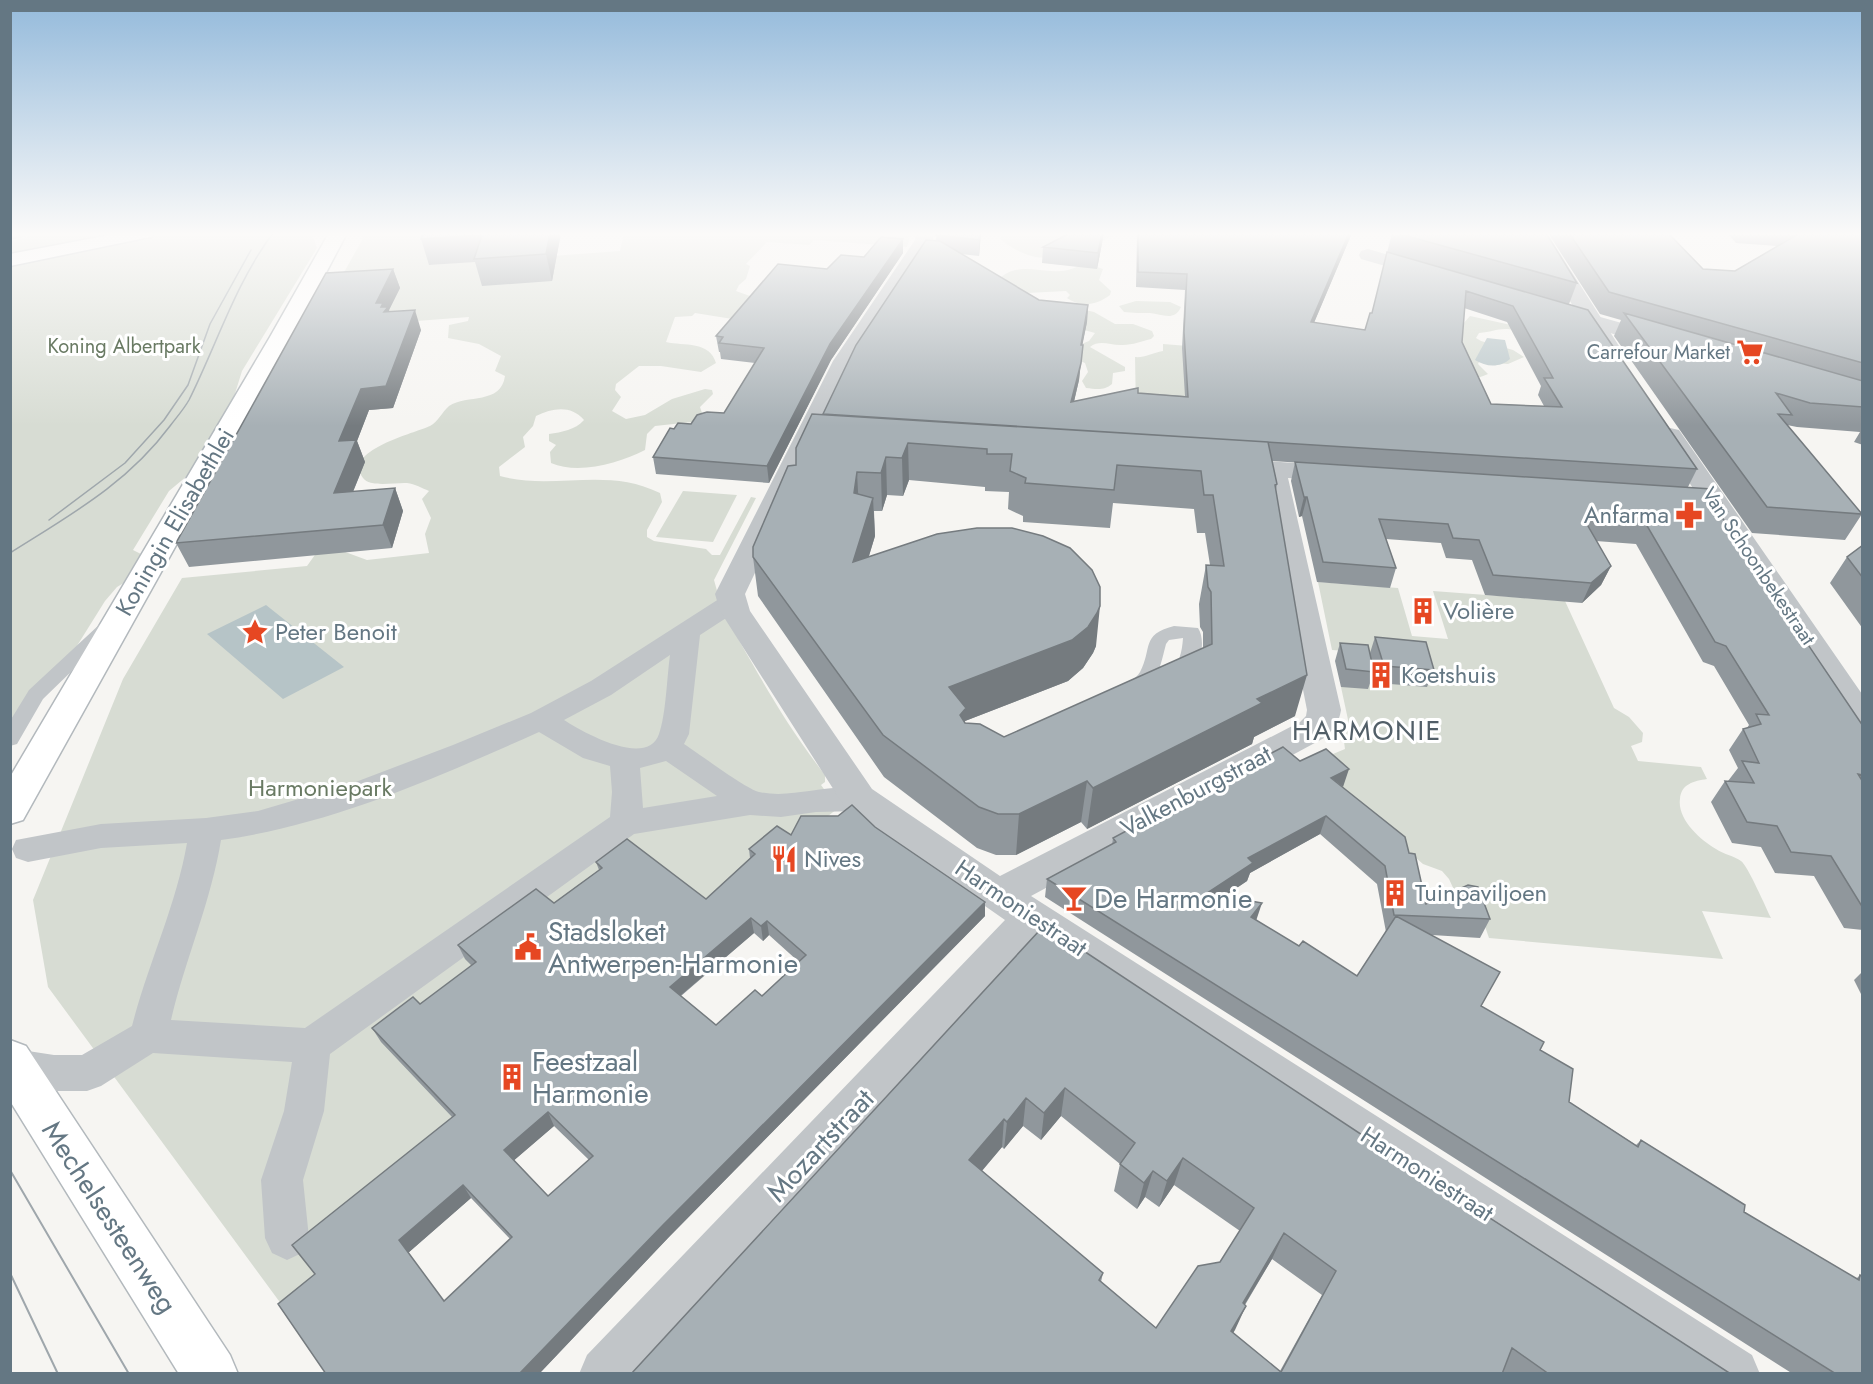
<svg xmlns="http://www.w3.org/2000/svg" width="1873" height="1384" viewBox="0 0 1873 1384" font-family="Jost,sans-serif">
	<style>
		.green { fill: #d7dcd3 }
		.water { fill: #b6c4c7 }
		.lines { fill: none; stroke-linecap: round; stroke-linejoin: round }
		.secondary-casing { stroke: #b3b9bd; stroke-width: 3 }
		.service { fill: #c1c5c8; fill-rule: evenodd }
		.pedestrian { fill: #c1c5c8; fill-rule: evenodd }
		.minor { fill: #c1c5c8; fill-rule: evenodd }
		.tertiary { fill: #c1c5c8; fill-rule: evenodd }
		.secondary { fill: #fff; fill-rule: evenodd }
		.tram-far1 { stroke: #9fa7ac; stroke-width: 1.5 }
		.tram { stroke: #9fa7ac; stroke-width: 2 }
		.wall { fill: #90979c; fill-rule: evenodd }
		.shaded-wall { fill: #757b7f }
		.building { fill: #a7b0b5; stroke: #757b7f; stroke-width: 1.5; fill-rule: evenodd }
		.labels { text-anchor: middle; stroke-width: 6; stroke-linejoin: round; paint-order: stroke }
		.far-park-label { font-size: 20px; fill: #697a63; stroke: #fff }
		.far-poi-label { font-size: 20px; fill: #647783; stroke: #fff; text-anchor: end }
		.far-street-label { font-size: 20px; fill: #647783; stroke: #fff }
		.poi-label { font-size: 24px; fill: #647783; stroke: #fff; text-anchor: start }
		.street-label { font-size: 24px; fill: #647783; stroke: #fff }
		.park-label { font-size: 24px; fill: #697a63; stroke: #fff }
		.quarter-label { font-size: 27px; letter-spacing: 1.5px; fill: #525f68; stroke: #fff }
		.near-poi-label { font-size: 28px; fill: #647783; stroke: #fff; text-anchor: start }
		.near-street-label { font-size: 28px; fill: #647783; stroke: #fff }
	</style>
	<rect width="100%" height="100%" fill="#f6f5f2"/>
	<!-- green -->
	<path class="green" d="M41,233H315L313,236L317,248L242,371L233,400L187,476L169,491L133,550L145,556L127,581L117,587L105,601L75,649L11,733V241Z
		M366,233H498L429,265L620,251L624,233H911L907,247L814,240L809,245L767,242L746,264L750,266L746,279L739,285L736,291L761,300L745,321L695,313L692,316L675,317L666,342C684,346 710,341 716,363L701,372L661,366H639L616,384L615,390L621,397L612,411L626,419L645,415L672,399L705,389L712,390L713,394L700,407L703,416L701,421L655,426L647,434L645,450C619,463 579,475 551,463L550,452L556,445L549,441V434C562,432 575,430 584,420C571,405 553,408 536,416L533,426L523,437L525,447L499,467L500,476C554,491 606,466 660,493L662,502L647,530V537L654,541L706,549L712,555H720L751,497L756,498L714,580C721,609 737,637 752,663C774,702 797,739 825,775V782L821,785L838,808L709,913L559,918L540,902L464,957L483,977L465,1126L326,1287L290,1316L48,987L33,900L123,679L182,578L307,566L317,552L337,549L367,560L429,553L425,534L431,518L422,499L429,491C422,488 415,484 407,483C397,482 370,488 363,478C341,451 415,433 430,426C438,422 442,412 449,406C467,394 501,405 505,376L495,371L501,356L479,344L448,338L449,325L468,321L469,317L390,323L333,292Z
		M1010,233H1116C1102,244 1055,261 1036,257C1021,254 1010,247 999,238Z
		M1088,264L1103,269L1099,280L1111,291L1110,295C1097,305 1081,308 1067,298L1070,295L1066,291L1027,293L998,280C1017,261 1037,273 1061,271C1071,271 1077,265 1088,264Z
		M1136,301L1170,302L1181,307C1174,322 1162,314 1150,313C1141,313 1133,313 1124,312L1119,306Z
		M1076,308L1094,312L1115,324H1133L1152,331L1154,336L1151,339C1143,341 1132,345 1123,345C1111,346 1100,339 1090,347L1125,367V371L1113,373L1112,384C1104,391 1096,389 1086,388L1082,381L1088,372L1085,363L1071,357L1079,345L1089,341L1095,333L1077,328Z
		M1470,316L1511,325L1518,331C1500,326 1495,332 1479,333L1476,338L1481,341L1513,350L1524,357L1508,364L1479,362L1478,364L1488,374C1472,381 1470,379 1458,367L1463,324Z
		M1163,344L1213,348L1185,397L1136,411L1135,357C1144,358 1152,353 1163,351Z
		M683,491L737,495L713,542L656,537Z
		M1318,582L1398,588L1412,636L1448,639L1433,591L1565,601L1614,708L1629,717L1643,733L1642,742L1631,746L1638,761L1701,767L1707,779C1694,781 1681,784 1680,799C1677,819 1700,840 1716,849C1723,854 1734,856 1741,861C1748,866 1766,908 1771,918L1702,911L1723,959L1489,938L1477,903L1455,892L1449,879L1442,871L1423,864L1337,790L1319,753L1333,754L1345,749L1343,734L1350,729L1341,687L1366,682L1427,686L1418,656L1332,650Z"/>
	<!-- water -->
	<path class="water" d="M1487,338L1505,340L1510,359C1500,368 1486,367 1475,360Z
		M266,605L344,667L283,699L207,634Z"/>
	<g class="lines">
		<defs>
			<path id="secondary" d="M120,233H154L151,237L145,238L10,266V254Z
				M329,233H347L292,337L23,820L10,824V777L270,337Z
				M10,1040L26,1046L230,1355L238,1374H179L10,1101Z"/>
		</defs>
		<!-- secondary casing -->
		<use href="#secondary" class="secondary-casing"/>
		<!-- service -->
		<path class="service" d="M106,622L112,624L115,628L112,632L43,699L17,744L10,746V721L29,690L100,624Z
			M1174,626L1198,628C1209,644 1196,687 1173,680L1170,676C1179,663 1182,653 1183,638L1169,640L1166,644C1161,663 1155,701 1126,693L1123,688C1128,681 1136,679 1140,672C1153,648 1140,635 1174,626Z"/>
		<!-- pedestrian -->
		<path class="pedestrian" d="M731,595L740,597L744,603L740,609L700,635L689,734L684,744C698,753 746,789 759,792C795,800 833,780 870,791L875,799L870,807L859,811L816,812L781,817L750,815L634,834L330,1054L324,1111L303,1180L309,1238L302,1253L287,1260L272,1253L265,1238L261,1180L284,1111L292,1062L153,1053L101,1086L87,1091H54L10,1083V1051L15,1049L54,1055H82L132,1026C148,964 176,906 187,843L101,848L28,862L16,858L12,849L16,840L101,824L206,818L258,811L353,783L453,745L531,713L591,681L722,597ZM670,655C667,676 666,715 659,734C647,769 581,731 564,720L611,695ZM539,732L583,758L610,766L612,792L610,817L305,1028L171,1020C185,960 211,902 221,840C331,825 438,777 539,732ZM666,761L717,796L643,808L640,768Z"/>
		<!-- minor -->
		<path class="minor" d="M10,233H27L24,237L10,240Z
			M916,233H934L933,240L855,361L745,594L750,611L872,789L1000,876L1300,722L1306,716L1307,710L1261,476L1219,471L1215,466L1219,461L1228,458L1347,467L1351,473L1347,479L1338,481L1288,478L1341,710C1339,723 1334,729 1324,738L1031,896L1752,1355L1760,1374H1684L1036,941L644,1374H579L587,1355L1005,920L846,809L720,611L715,594L833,361L915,240Z
			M1529,233H1547L1619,346L1616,351L1608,353L1600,351Z
			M1670,428L1679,430L1862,694V730L1850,727L1658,435L1661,430Z"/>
		<!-- tertiary -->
		<path class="tertiary" d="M1368,249L1434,268L1437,272L1434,276L1427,278L1361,259L1359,255L1361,251Z
			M1554,304L1668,336L1671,341L1668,346L1660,348L1547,314L1544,310L1547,306Z"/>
		<!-- secondary -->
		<use href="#secondary" class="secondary"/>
		<!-- tram-far1 -->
		<path class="tram-far1" d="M49,520L125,463L164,420L188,385L210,324L251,250
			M10,553C70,515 127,484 170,426C176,418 184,409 189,400C217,344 235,284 273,233"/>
		<!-- tram -->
		<path class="tram" d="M10,1170L129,1374
			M10,1273L58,1374"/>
	</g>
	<!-- wall -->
	<path class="wall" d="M423,233H561L552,281L482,286L475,262L429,265L421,239Z
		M936,233H981L979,256L961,254L1039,300L1088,305L1087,322L1082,345L1079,380L1074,401L1138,393L1185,396L1182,348L1185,290L1136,287L1137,233H1352L1314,323L1365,330L1372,313L1392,233H1546L1577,283L1569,304L1697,469L1688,487L1727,511L1723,519L1863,726V930L1844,928L1814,876L1775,873L1761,847L1732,843L1711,802L1725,781H1728L1738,768L1729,750L1743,729L1747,728L1749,725L1714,666L1703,662L1636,544L1596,541L1611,566L1601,585L1582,603L1485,595L1472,560L1446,558L1441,543L1386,539L1396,568L1390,588L1317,582L1302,516L1299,517L1291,481L1295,462L1611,483L1272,461L1277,484L1276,490L1295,716L1254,737L1252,744L1087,829L1081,822L1016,855H996L977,848L884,777L758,596L753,557L796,465L823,414L936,241ZM1464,308L1507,322L1541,386L1538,395L1544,406L1491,404L1462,342ZM909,480L985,487V491L1009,492L1008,509L1023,516V522L1110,528L1113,503L1194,509L1197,533H1205L1210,565H1206L1199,604L1200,627L1203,632V648L1004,737L965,723V721L1068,681L1083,668L1093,653L1096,646L869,556L875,536L874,511H882L887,495L903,496Z
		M1104,233L1097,269L1042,263L1043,247Z
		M1548,233H1668L1703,269L1735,271L1777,246L1736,243L1727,233H1863V445L1854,442L1860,432L1797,427L1787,425L1862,514L1845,540L1752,533L1614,336L1621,320L1600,314Z
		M903,253L831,360L769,483L656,474L653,457L674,429L724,413L755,363L721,359L720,352H719L716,336L827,269L864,257Z
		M393,269L400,288L389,310V312L421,330L393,408L369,410L357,441L365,462L353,492L395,488L403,511L392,548L189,567L176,543Z
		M1863,545V629L1830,583L1847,557Z
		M1375,637L1434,670L1427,687L1378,683L1371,659L1374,672L1368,689L1341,687L1335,661L1340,643L1370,653Z
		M1300,761L1342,787L1409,853L1426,904L1490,919L1480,938L1432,935L1481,1006L1540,1050L1569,1102L1636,1145L1641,1140L1744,1212L1856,1279L1860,1275L1863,1374H1793L1045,897L1047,879L1112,845L1113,838ZM1320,834L1377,884L1386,932L1357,976L1299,946L1256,920L1225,896L1247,881L1250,873Z
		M875,827L985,916L668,1238L539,1374H326L315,1274L452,1117L381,1042L372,1028L420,1004L472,966L465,959L458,945L554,903L599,870L596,862L706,899L750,858L749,849L791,835ZM754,933L763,941L769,935L799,962L762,996L716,1025L681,996ZM554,1126L589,1160L548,1196L514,1160ZM471,1198L510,1239L444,1301L408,1253Z
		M1039,931L1397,1158L1731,1374H631ZM1061,1116L1120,1164L1114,1191L1137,1209L1145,1197L1159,1207L1174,1185L1240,1231L1220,1262L1156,1328L1101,1282L1103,1273L982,1171L1002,1147L1004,1149L1023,1126L1041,1140ZM1272,1259L1322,1295L1280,1371L1233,1333L1245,1305Z
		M1863,971V998L1854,980Z"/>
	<!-- shaded-wall -->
	<path class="shaded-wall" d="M550,233H561L552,281L546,254Z
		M980,233H981L979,256V240Z
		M1102,233H1104L1097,269L1098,253Z
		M1349,233H1352L1307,339L1311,322Z
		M903,239V253L831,360L769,483L767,466L830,344Z
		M393,269L400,288L389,310L394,327L376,303Z
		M1088,305L1087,322L1079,362L1081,345Z
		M415,310L421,330L393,408L369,410L357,441L365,462L343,516L334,493L339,441L361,389Z
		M1083,345L1079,380L1070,419L1071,402Z
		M908,443L909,480L903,496L902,458Z
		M886,457L887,495L882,511L881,473Z
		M857,472L859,510L854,493Z
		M395,488L403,511L392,548L383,525Z
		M1304,497H1307L1302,516L1299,517Z
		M873,498L875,536L855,601L853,562Z
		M1611,566L1601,585L1582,603L1591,583Z
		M1100,606L1096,646L1093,653L1083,668L1068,681L965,721V749L949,687Z
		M1307,675L1295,716L1254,737L1252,744L1087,829L1093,788L1257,699Z
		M1349,769L1343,787L1331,778Z
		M1087,781L1081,822L1016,855L1019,814Z
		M1326,816L1320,834L1250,873L1247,881L1202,911L1207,893L1248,858Z
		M985,902V916L668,1238L539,1374H519L663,1225Z
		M1262,903L1256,921L1251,917Z
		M751,918L754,933L674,1001L670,987Z
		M767,921L769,935L763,941L761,926Z
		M1065,1088L1061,1116L1041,1140L1044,1113Z
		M1026,1098L1023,1126L1004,1149L1007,1122Z
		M548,1112L554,1126L511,1163L504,1150Z
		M1004,1119L1002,1147L968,1187L969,1160Z
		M1183,1158L1174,1185L1159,1207L1167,1181Z
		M1153,1171L1145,1197L1137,1209L1144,1183Z
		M463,1185L471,1198L408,1253L399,1240Z
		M1284,1233L1272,1259L1231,1327L1243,1303Z
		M1246,1306L1235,1330L1220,1354L1231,1331Z"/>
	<!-- building -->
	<path class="building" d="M423,233H550L546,254L474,259L482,235L421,239Z
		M936,233H980L979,240L936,235Z
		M1070,233H1102L1098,253L1043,247Z
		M1138,233H1349L1311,322L1365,330L1370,313H1372L1387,252L1588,310L1697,469L823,414L856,345L926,240L940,241L1039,300L1088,305L1081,345H1083L1081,363L1071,402L1138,388V393L1188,397L1184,332L1187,274L1138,272ZM1466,291L1513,306L1553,378H1544L1562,407L1491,404L1462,342Z
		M1396,233H1546L1577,283Z
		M1569,233H1668L1703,269L1735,271L1800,233H1863V363L1609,292Z
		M881,237L903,239L830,344L767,466L653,457L670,428L674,429L678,423L691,424L697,415L707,412L724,413L764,348L719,343L723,337L716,336L778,264L827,269L841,255L864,257Z
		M393,269L376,303H383L381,307H388L384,312L415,310L386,386L361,389L339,441L356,440L334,493L395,488L383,525L176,543L326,273Z
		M1624,313L1863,381V407L1810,403L1776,393L1792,415L1778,414L1862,514L1767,507Z
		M812,414L1268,442L1277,484L1275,485L1307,675L1257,699L1262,703L1093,788L1087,781L1019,814H998L979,807L883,735L753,557V547L788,466L796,465V448ZM908,443L987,449V454H1012L1010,471L1026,478L1025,483L1114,490L1117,465L1201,471L1204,495H1213L1224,566L1206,565L1208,587L1211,592L1212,644L1004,737L980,724L965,723L960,715L966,708L949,687L1072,640L1088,627L1097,613L1100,606V587L1092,570L1070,548L1043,536L1012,528H977L937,534L853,562L873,498L854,493L857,472L881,473L886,457L902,458Z
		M1295,462L1712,489L1727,511L1717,510L1863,726V775L1858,774L1863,782V908L1831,856L1791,852L1777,826L1747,822L1725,781L1754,783L1742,761L1759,763L1743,729L1761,724L1756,714L1769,715L1726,646L1715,642L1646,524L1584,519L1611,566L1591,583L1493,575L1479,540L1453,538L1448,524L1379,519L1396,568L1323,562L1307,497H1304Z
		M1863,545V578L1847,557Z
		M1375,637L1426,642L1434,670L1384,666Z
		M1340,643L1368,645L1374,672L1346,669Z
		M1283,747L1300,761L1326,749L1349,769L1331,778L1405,837L1409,853L1415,854L1426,904L1468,885L1478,887L1490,919L1394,915L1385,866L1326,816L1248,858L1253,863L1207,893L1262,903L1251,917L1299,946L1303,941L1357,976L1396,916L1500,972L1481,1006L1544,1042L1540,1050L1573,1069L1569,1102L1638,1147L1641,1140L1745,1205L1744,1212L1859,1280L1860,1275L1863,1277V1374H1836L1047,879L1116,842L1113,838Z
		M852,805L875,827L985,902L663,1225L519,1374H326L278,1304L315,1274L292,1245L455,1115L372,1028L413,997L420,1004L476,962L458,945L536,889L554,903L602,868L596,862L627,839L706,899L755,854L749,849L777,826L791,835L801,816H838ZM751,918L761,926L767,921L806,955L762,996L755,990L716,1025L670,987ZM548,1112L593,1156L548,1196L504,1150ZM463,1185L512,1237L444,1301L399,1240Z
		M1052,930L1397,1158L1731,1374H1549L1512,1348L1502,1374H631L1039,931ZM1065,1088L1135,1143L1120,1164L1144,1183L1153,1171L1167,1181L1183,1158L1254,1208L1220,1262L1198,1266L1156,1328L1099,1280L1103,1273L969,1160L1004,1119L1007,1122L1026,1098L1044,1113ZM1284,1233L1336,1271L1281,1372L1231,1331L1246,1306L1243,1303Z"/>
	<!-- sky -->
	<linearGradient id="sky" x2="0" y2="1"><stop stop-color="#94badb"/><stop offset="0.55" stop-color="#fbfaf9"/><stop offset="1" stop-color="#fbfaf9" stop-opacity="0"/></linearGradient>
	<rect width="1873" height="426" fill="url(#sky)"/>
	<!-- icons -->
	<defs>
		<symbol id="supermarket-bare" viewBox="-9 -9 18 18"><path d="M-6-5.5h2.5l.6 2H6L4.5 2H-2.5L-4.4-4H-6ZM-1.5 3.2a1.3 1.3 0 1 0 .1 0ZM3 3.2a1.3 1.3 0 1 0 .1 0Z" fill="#e64722" stroke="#fff" stroke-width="2.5" paint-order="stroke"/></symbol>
		<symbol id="pharmacy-bare" viewBox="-9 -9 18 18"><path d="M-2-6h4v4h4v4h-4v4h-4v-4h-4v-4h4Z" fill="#e64722" stroke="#fff" stroke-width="2.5" paint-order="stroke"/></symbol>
		<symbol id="building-bare" viewBox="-9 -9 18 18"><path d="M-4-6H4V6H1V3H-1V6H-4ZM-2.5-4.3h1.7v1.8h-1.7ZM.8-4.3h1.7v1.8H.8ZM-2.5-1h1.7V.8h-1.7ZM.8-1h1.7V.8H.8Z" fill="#e64722" stroke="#fff" stroke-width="2.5" paint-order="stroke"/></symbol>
		<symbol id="sight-bare" viewBox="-9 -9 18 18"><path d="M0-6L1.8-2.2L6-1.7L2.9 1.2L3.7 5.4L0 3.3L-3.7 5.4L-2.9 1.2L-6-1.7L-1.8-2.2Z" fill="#e64722" stroke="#fff" stroke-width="2.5" paint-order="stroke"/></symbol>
		<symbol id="restaurant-bare" viewBox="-9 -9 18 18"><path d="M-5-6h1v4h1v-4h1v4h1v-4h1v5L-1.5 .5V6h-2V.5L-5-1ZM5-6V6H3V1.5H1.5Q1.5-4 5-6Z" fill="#e64722" stroke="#fff" stroke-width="2.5" paint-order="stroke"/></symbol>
		<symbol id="bar-bare" viewBox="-9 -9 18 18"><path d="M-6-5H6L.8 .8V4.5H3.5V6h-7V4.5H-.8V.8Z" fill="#e64722" stroke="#fff" stroke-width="2.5" paint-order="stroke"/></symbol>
		<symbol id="civic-bare" viewBox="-9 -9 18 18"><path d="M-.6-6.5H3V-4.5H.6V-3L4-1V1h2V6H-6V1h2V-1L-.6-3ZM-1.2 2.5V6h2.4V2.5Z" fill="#e64722" stroke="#fff" stroke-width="2.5" paint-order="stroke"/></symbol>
	</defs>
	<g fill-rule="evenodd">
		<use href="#supermarket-bare" x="1731" y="333" width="38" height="38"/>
		<use href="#pharmacy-bare" x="1670" y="496" width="38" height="38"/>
		<use href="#building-bare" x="1404" y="592" width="38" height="38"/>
		<use href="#sight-bare" x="236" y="613" width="38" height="38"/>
		<use href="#building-bare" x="1362" y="656" width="38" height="38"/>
		<use href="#restaurant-bare" x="765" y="840" width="38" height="38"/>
		<use href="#building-bare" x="1376" y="874" width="38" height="38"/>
		<use href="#bar-bare" x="1055" y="879" width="38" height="38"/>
		<use href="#civic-bare" x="509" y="928" width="38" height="38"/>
		<use href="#building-bare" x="493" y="1058" width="38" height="38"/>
	</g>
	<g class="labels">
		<!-- far-park labels -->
		<g class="far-park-label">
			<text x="124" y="353">Koning Albertpark</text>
		</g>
		<!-- far-poi labels -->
		<g class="far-poi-label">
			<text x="1730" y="359">Carrefour Market</text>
		</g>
		<!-- far-street labels -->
		<g class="far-street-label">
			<text transform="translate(1759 566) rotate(56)" y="7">Van Schoonbekestraat</text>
		</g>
		<!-- poi labels -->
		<g class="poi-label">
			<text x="1669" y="523" text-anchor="end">Anfarma</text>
			<text x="1443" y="619">Volière</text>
			<text x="275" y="640">Peter Benoit</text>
			<text x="1401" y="683">Koetshuis</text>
			<text x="804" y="867">Nives</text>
			<text x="1415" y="901">Tuinpaviljoen</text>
		</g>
		<!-- street labels -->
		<g class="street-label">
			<text transform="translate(175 522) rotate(-60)" y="8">Koningin Elisabethlei</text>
			<text transform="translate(1196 791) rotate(-28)" y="8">Valkenburgstraat</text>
			<text transform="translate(1021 908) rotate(34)" y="8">Harmoniestraat</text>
			<text transform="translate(1427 1174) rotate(33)" y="8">Harmoniestraat</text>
		</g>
		<!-- park labels -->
		<g class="park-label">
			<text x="320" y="796">Harmoniepark</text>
		</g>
		<!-- quarter labels -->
		<g class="quarter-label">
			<text x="1367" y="740">HARMONIE</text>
		</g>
		<!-- near-poi labels -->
		<g class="near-poi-label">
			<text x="1094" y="908">De Harmonie</text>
			<text x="548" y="941">Stadsloket<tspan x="548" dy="32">Antwerpen-Harmonie</tspan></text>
			<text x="532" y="1071">Feestzaal<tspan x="532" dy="32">Harmonie</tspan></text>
		</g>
		<!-- near-street labels -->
		<g class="near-street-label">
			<text transform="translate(820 1145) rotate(-47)" y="10">Mozartstraat</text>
			<text transform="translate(110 1217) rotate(57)" y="10">Mechelsesteenweg</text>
		</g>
	</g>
	<!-- border -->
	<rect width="1873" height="1384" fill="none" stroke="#647783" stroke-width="24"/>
</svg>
